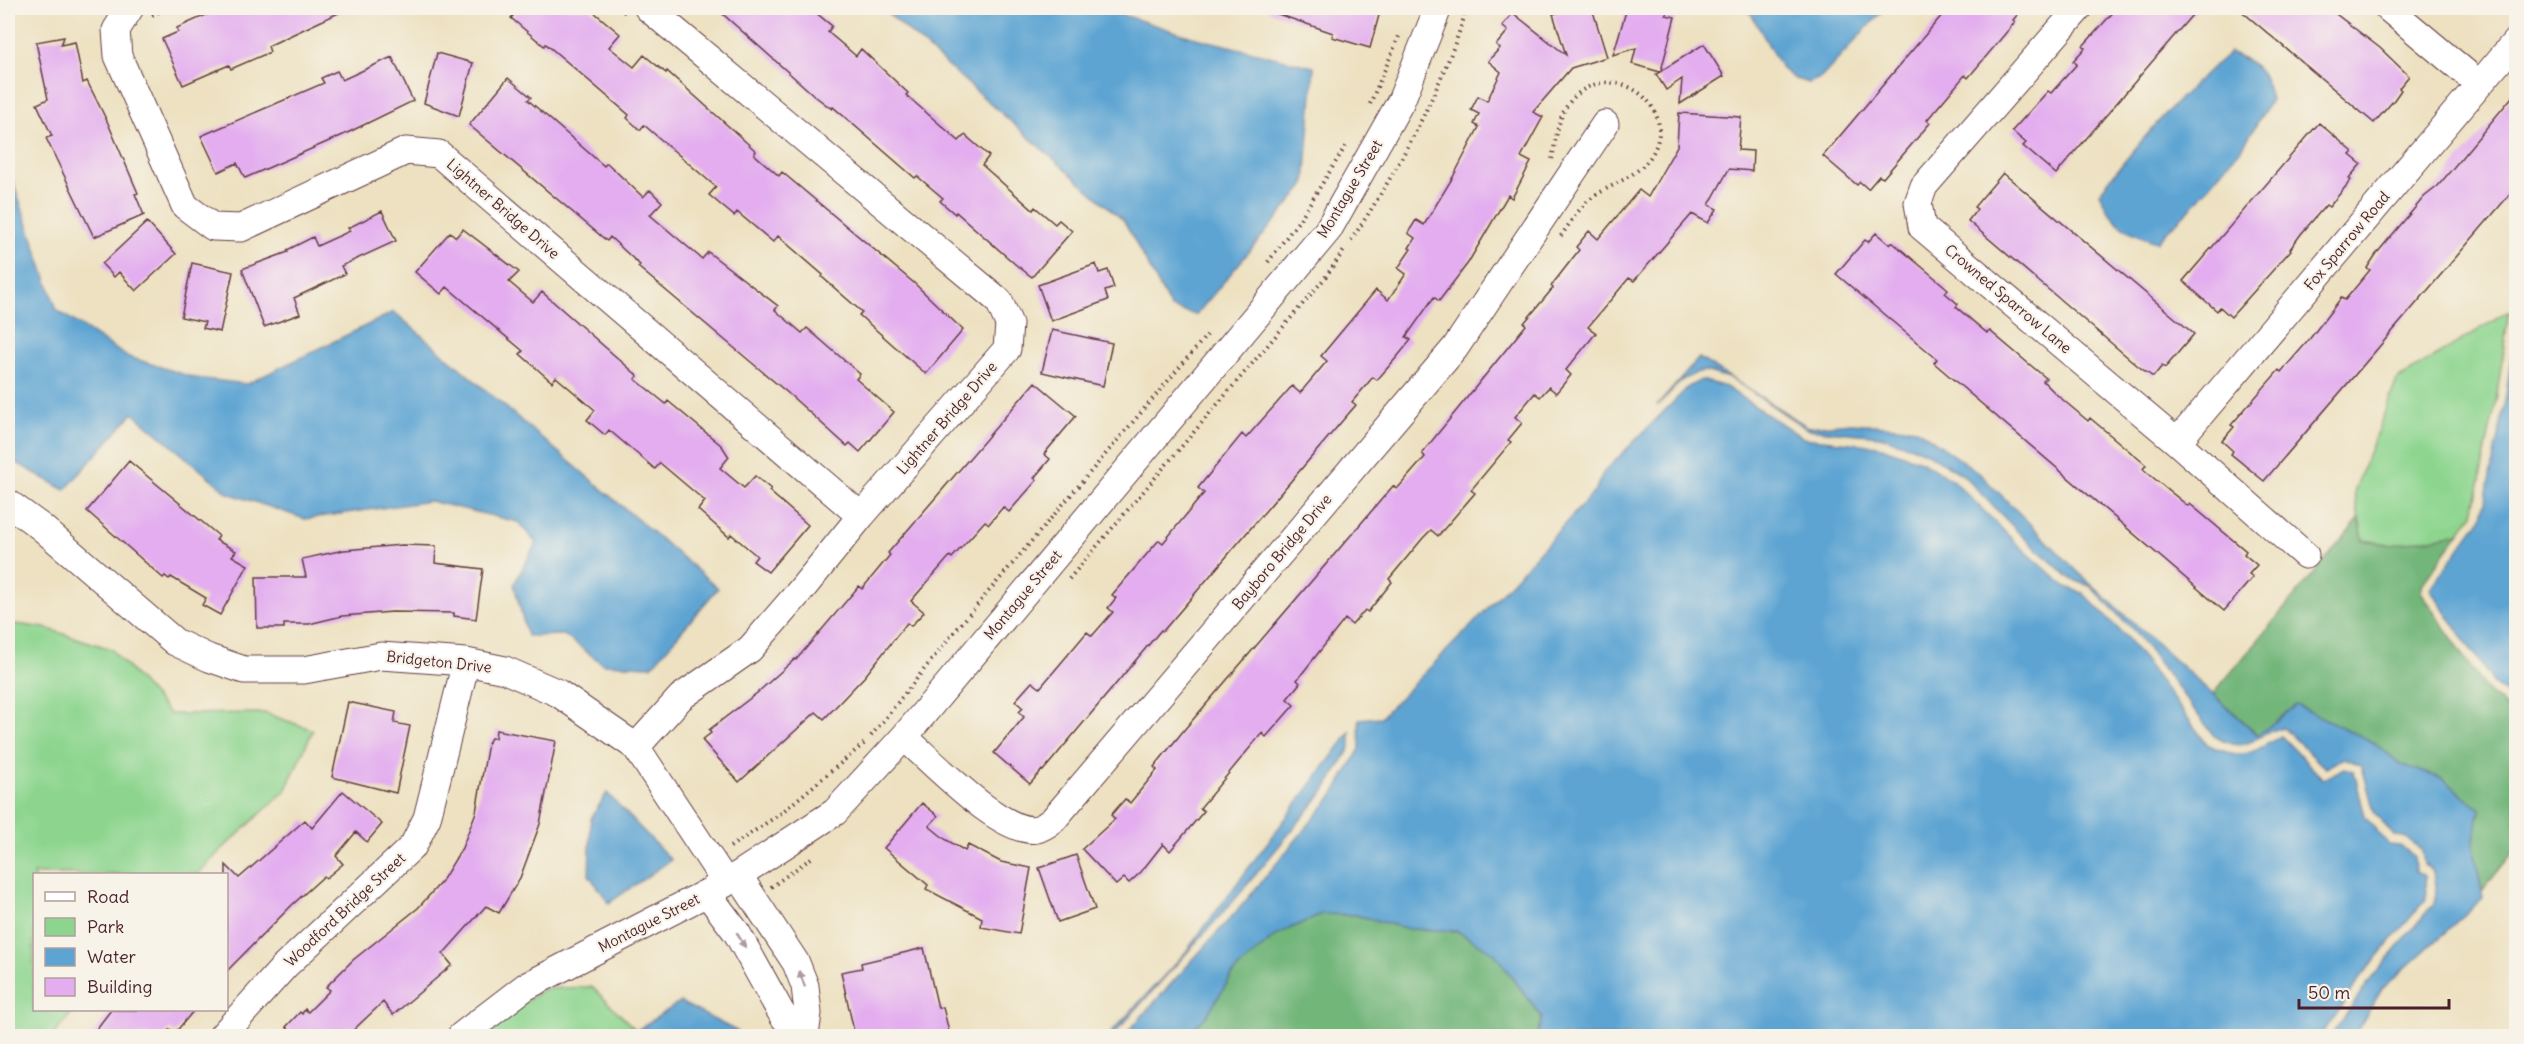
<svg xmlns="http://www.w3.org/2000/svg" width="2524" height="1044" viewBox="0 0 2524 1044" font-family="Delius,sans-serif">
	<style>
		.green { fill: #8dd58f; stroke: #6c7a5d; stroke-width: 1.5 }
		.forest { fill: #72b67a; stroke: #5e6a52; stroke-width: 1.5 }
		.water { fill: #5da4d3; stroke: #54627f; stroke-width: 1.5 }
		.building { fill: #e3adef }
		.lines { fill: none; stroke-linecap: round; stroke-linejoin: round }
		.minor-casing { stroke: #623c42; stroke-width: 29 }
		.path { stroke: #623c42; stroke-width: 4; stroke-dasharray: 1.5 4.5; stroke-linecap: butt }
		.minor { stroke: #fff; stroke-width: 27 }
		.oneway { fill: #ae9aa0 }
		.labels { text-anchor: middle; stroke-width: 4.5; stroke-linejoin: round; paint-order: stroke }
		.street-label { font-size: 15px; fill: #4a1f2b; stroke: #f7f3e8 }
	</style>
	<rect width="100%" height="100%" fill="#f7f3e8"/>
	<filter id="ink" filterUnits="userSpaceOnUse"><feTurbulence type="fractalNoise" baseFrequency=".0167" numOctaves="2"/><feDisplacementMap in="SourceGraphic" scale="12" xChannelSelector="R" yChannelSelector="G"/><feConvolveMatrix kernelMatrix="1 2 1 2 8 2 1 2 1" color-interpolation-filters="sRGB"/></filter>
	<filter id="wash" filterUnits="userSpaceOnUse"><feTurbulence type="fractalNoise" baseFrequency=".008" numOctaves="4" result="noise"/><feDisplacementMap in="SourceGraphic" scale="24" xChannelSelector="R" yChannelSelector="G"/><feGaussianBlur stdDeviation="1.35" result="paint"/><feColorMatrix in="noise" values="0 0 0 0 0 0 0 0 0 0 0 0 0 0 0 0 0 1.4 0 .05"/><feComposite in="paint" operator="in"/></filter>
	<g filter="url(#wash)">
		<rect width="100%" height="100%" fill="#ede1c1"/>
		<!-- green -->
		<path class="green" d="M2509,311L2497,395L2473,514L2459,533L2393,545L2363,540L2354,492L2397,380Z
			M8,623L45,628L111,649L170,714L265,713L313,730L285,791L218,853L198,874H34V1010H74L53,1036H8Z
			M585,987H592L637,1031L628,1036H478L544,989Z"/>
		<!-- forest -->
		<path class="forest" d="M2359,519L2363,540L2393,545L2459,533L2423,583L2421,592L2487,691L2516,715V849L2482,891L2473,843L2480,809L2443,779L2400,764L2375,743L2296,706L2259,735L2213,694Z
			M1321,914L1356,915L1409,929L1457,931L1494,953L1542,1017L1537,1036H1182L1205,1018L1234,972L1276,935Z"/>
		<!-- water -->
		<path class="water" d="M882,8H1102L1192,37L1314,67L1305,185L1196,315L1171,308L1124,221Z
			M1744,8H1885L1822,77L1809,83L1795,79L1782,69L1751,14Z
			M2230,52C2257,64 2265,70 2271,100L2244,145L2189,210L2156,242C2123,230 2114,226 2099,193C2139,143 2180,93 2230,52Z
			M8,167L57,310L126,356L195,378L247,384L394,312L718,588L652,666L603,664L564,635L527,636L514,584L536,543L518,522L430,501L305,519L228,493L133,413L65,490L8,458Z
			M2516,323V702L2495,685L2430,589L2482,517L2506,396Z
			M1699,358L1808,427L1852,423L1917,429L1978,472L2084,578L2258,735L2296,705L2375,743L2400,764L2443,779L2480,809L2473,843L2483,898L2382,989L2354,1036H2331L2371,979L2434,903C2438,889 2437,871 2424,865L2422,850L2404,837L2394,836L2374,812L2362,766L2344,758L2325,768L2283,727C2251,735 2250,757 2214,736L2136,633L2090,586L2071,579L2021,535L1963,475L1926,452L1880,436L1807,429L1732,379L1705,371L1698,372L1682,380L1657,406Z
			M1701,380L1726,387L1803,438L1878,446L1921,461L1955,482L2015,542L2066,587L2083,593L2128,639L2207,744C2242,762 2250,754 2281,736L2323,779L2345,768L2354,771L2365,817L2389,845L2400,846L2414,856L2415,872L2425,876L2426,899L2364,973L2321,1036H1537L1542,1017L1494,953L1457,931L1409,929L1356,915L1321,914L1276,935L1234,972L1205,1018L1182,1036H1124L1243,904L1334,794L1360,749L1359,719L1381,717L1473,624L1595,491L1603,473L1688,387Z
			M1350,732V748L1326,789L1236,898L1112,1036H1108L1185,953Z
			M607,793L671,860L609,903L589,875L591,818Z
			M680,1002L746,1036H628Z"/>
		<g id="blocks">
			<!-- building -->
			<path class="building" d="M211,8H349L268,46L270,52L231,69L229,65L183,85L162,39L178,32L177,28L213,12Z
				M520,8H589L620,34L609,47L634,67L644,55L666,73L667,71L756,151L754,154L779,176L782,172L914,283L963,330L926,374L859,315L862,312L822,277L823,275L778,236L773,242L737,212L734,216L709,195L716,187L644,125L640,130L627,118L629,115L546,44L544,46L511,18Z
				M716,8H810L832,26L828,32L856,56L861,49L908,93L906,95L959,141L965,135L989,156L982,165L1033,210L1035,207L1055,224L1059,220L1072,231L1032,277L1015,264L956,212L955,214L940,201L943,198L917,176L915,178L833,107L832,109L816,97Z
				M1270,8H1381L1370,48L1332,37L1333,33L1269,11Z
				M1574,8H1592L1607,57L1571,68L1533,112L1543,117L1521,157L1531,162L1512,198L1508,195L1468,263L1439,301L1434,297L1406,337L1411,340L1397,357L1377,380L1373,377L1352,402L1356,405L1343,420L1163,631L1161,630L1043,771L1042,770L1030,784L994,753L1024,717L1019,712L1023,708L1015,701L1032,682L1040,688L1087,632L1092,636L1113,612L1108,608L1116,598L1112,595L1159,540L1163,543L1204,493L1198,488L1242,434L1246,438L1292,386L1300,393L1327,361L1321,356L1376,290L1388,300L1406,274L1398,268L1411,249L1409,248L1415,238L1408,233L1416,220L1424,225L1453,177L1479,127L1474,124L1479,114L1471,110L1478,96L1487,101L1501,72L1488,61L1500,48L1496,45L1508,31L1502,26L1513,13L1566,55L1553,14Z
				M1627,8H1668L1666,15L1675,17L1661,71L1704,44L1724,76L1680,104L1682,79L1666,90L1656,74L1660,72L1632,64L1636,48L1613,55Z
				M1948,8H2023L2013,20L2015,22L1968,78L1965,75L1927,120L1930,123L1883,178L1879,176L1868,189L1860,182L1857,185L1823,156Z
				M2117,8H2198L2056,174L2023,146L2026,143L2012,131L2048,91L2051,93L2077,64L2073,61L2085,48L2083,46Z
				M2238,8H2328L2380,48L2409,76L2399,88L2401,90L2394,100L2374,123Z
				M64,37L61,45L75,42L83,83L87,81L107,121L138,193L135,194L144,215L94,237L46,138L52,136L37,104L48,99L36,42Z
				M437,53L473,63L459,116L424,103Z
				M392,57L413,101L343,135L245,178L237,163L218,172L201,136L324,83L321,78L337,71L342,80Z
				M508,78L531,97L528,100L604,166L607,163L643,197L650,190L662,202L650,215L702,259L708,252L778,306L775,310L802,333L807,328L860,374L856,379L894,412L860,452L850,443L847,446L789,394L638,267L640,265L610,237L607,241L469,125Z
				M2517,91V186L2264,481L2231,454L2233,451L2222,441L2234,427L2231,425L2279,370L2281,372L2308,341L2341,298L2345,300L2370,270L2367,268L2377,253L2424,197L2438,186Z
				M1679,113L1741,117L1738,150L1753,151L1752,171L1729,169L1709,205L1717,209L1708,223L1692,214L1634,281L1629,278L1588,327L1596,333L1566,370L1571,375L1556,393L1549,387L1540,397L1535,393L1515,417L1522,423L1508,440L1511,442L1471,490L1475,493L1438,536L1431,530L1423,538L1389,579L1392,582L1368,612L1365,610L1352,625L1345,619L1297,680L1300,683L1287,699L1294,705L1266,737L1262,733L1200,808L1204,811L1170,851L1163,844L1141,872L1129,883L1124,878L1116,885L1082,849L1115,819L1111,815L1125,799L1130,803L1157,770L1154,767L1184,730L1393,486L1397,489L1425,457L1422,453L1526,325L1524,323L1553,288L1551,286L1579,250L1576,247L1589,231L1598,239L1639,190L1648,197L1677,146Z
				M2319,123L2353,152L2350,155L2361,164L2349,178L2351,180L2329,207L2326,205L2301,234L2290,249L2291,250L2231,317L2220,307L2217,311L2183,281Z
				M2003,173L2194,334L2165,368L2162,366L2153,377L2138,366L1968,221L1977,209L1974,207Z
				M382,211L396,241L341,266L345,274L294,298L300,314L264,327L242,269L288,252L287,250L313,237L317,246L350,231L348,228Z
				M147,222L176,254L136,291L119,272L114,277L102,264Z
				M463,229L519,272L509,282L533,302L542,292L638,376L635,379L666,404L668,401L722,446L729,457L720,468L744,488L755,476L771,489L769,491L808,525L768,572L753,561L757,556L731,534L729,537L698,510L705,501L660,463L655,469L609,430L605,435L587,420L595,410L556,377L552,382L520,354L523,351L447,287L441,294L415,272L450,232L456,237Z
				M1876,233L1890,245L1892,242L1928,272L1948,289L1945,293L1958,304L1956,307L1987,333L1990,331L2029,364L2046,378L2043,381L2056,394L2088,421L2090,418L2146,465L2143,469L2156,480L2188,506L2190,504L2246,551L2244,554L2257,565L2249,574L2253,577L2224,611L1934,363L1937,359L1836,274L1865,240L1868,242Z
				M192,263L233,272L220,332L203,328L205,322L181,317Z
				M1096,264L1099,273L1108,270L1114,288L1105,291L1108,300L1051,321L1038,285Z
				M1052,330L1112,343L1103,386L1042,372Z
				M1035,382L1076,416L1044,454L1050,459L1034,478L1037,480L1009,512L1003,507L989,524L985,521L952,558L950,556L911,601L924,612L911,626L907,623L865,676L824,719L816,712L739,782L702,740L711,733L709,730L757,693L795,659L796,660L859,586L862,589L890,555L888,553Z
				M129,461L219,536L216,540L236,551L232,556L248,565L220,615L202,605L206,598L171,577L169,579L165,576L163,578L87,511Z
				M402,545L436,546L435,563L483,569L476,619L454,616V613L392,612L342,616L309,624H284V628H257L256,577H306L302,559L344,550Z
				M348,702L396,712L394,723L410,726L396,793L332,777Z
				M496,730L556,741L540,824L520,878L499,913L486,906L443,954L452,965L393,1015L383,1002L347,1036H296L286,1027L300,1012L302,1014L305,1009L308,1012L330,990L326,987L353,960L418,908L442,881L462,848L476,812L488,743L491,738H495Z
				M343,791L382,824L367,842L356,832L336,856L343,864L326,878L324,876L292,905L226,972V865L239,878L305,820L312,828Z
				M922,803L938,816L929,826L945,839L965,851L968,845L1001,862L1031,868L1019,934L981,927L982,918L926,889L928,885L884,848Z
				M1076,855L1095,909L1058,922L1039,868Z
				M924,948L938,1008L943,1007L950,1036H855L841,972L862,968L861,963Z
				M111,1010H194L175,1033L170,1029L164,1036H91Z"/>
		</g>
	</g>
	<g filter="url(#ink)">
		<use href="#blocks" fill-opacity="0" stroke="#623c42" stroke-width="1.5"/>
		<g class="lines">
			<defs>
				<path id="minor" d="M130,8L116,30L118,56L185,206L213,227L241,228L406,151L439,154L861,516
					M2079,8L1924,186L1918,203L1922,227L2177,442L2305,555
					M2388,8L2479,84
					M2177,442L2516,41
					M8,503L41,527L175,642L209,658L244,670H304L381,656L466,662L505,670L558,693L636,747L726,883
					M904,737C930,759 1003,837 1037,829C1042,828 1049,823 1053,820L1455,348L1605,124
					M636,747L681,697L750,649L801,590L861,516L1007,349L1009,324L999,301L648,8
					M738,875L796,963L805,986L808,1013L805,1036
					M707,893L737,933L783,1016L800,1036
					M222,1036L285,966L413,846L427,818L466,662
					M461,1036L525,987L726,883L835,812L904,737L1328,230L1401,101L1438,8"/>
			</defs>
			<!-- minor casing -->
			<use href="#minor" class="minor-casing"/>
			<!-- path -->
			<path class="path" d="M619,8L627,14
				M152,15L168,8
				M1370,104L1400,34
				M1552,159C1556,141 1557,118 1569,103C1607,53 1684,104 1651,156C1637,178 1607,185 1588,201C1577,211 1569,225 1560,237
				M1351,240C1396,175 1444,84 1467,8
				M1268,262L1300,219L1347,144
				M1069,579L1324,279L1345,249
				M871,736L950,637L1207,335
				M730,847L780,814L866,742
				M771,887L814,856"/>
			<!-- minor -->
			<use href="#minor" class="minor"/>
		</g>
		<!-- one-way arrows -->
		<defs><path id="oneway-solid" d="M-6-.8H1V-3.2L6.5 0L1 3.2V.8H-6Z" transform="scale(1.5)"/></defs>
		<g class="oneway">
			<use href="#oneway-solid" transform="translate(741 940) rotate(60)"/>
			<use href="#oneway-solid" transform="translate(802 979) rotate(-110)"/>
		</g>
	</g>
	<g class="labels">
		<!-- street labels -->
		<g class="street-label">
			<text transform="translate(1350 189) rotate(-59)" y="5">Montague Street</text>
			<text transform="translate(503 209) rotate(41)" y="5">Lightner Bridge Drive</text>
			<text transform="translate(2347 241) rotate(-50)" y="5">Fox Sparrow Road</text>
			<text transform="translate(2008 299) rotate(40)" y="5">Crowned Sparrow Lane</text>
			<text transform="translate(947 418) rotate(-49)" y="5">Lightner Bridge Drive</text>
			<text transform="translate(1282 552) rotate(-50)" y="5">Bayboro Bridge Drive</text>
			<text transform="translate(1023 595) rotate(-50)" y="5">Montague Street</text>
			<text transform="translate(439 662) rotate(6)" y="5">Bridgeton Drive</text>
			<text transform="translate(345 910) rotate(-43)" y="5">Woodford Bridge Street</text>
			<text transform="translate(649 923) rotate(-27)" y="5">Montague Street</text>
		</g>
	</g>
	<!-- margin -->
	<rect width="2524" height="1044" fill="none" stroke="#f7f3e8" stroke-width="30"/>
	<!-- legend -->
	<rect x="33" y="873" width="195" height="138" fill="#f7f3e8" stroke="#b29e9c" stroke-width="1.5"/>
	<rect x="45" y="892" width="30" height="9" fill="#ffffff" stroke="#b29e9c" stroke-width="1.5"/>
	<text x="87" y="903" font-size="18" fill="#4a1f2b">Road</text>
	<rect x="45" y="918" width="30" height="18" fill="#8dd58f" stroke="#b29e9c" stroke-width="1.5"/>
	<text x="87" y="933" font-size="18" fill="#4a1f2b">Park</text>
	<rect x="45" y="948" width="30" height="18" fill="#5da4d3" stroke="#b29e9c" stroke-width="1.5"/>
	<text x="87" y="963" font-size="18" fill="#4a1f2b">Water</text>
	<rect x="45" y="978" width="30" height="18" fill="#e3adef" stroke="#b29e9c" stroke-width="1.5"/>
	<text x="87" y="993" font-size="18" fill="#4a1f2b">Building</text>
	<!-- scale -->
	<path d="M2299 999v9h150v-9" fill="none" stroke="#4a1f2b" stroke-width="3"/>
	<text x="2308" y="999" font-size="18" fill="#4a1f2b" stroke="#f7f3e8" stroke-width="4.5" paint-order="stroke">50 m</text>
</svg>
